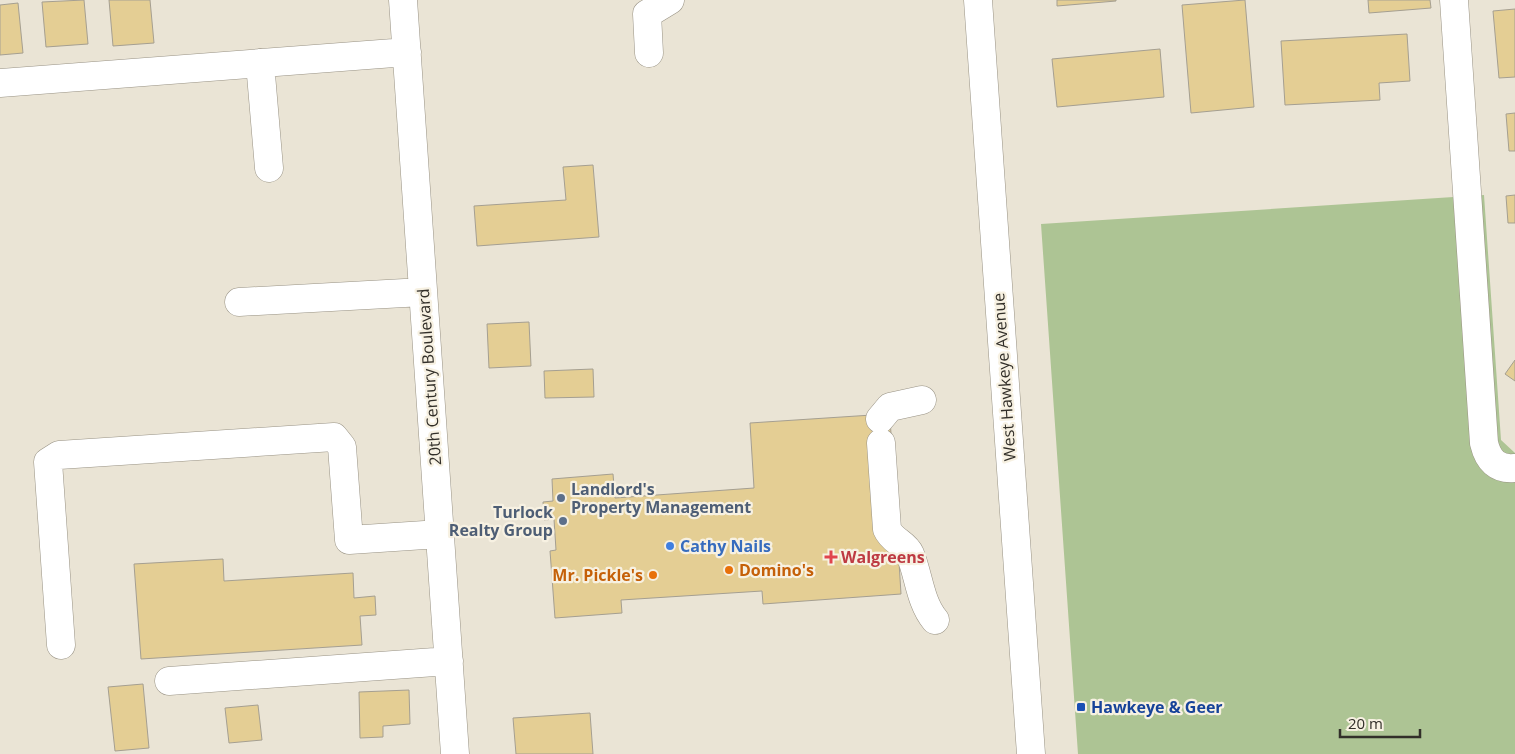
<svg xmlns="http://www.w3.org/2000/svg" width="1515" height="754" viewBox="0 0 1515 754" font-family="'Open Sans',sans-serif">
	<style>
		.green { fill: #adc494 }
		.building { fill: #e4ce94; stroke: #a59f91 }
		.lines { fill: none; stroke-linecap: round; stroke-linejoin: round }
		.minor-casing { stroke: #989284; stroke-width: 29 }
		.minor { stroke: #fff; stroke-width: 28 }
		.service-dot { fill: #5c6f8a; stroke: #f7f1e2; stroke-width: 2 }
		.shop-dot { fill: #3f7fe0; stroke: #f7f1e2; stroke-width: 2 }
		.health-dot { fill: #e0444e; stroke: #f7f1e2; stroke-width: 2 }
		.food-dot { fill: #e8710a; stroke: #f7f1e2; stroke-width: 2 }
		.transit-dot { fill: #1a4fb4; stroke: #f7f1e2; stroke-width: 2 }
		.labels { text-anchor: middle; stroke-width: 4.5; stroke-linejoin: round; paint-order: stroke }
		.street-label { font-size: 16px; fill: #322f29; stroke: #f7f1e2 }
		.service-label { font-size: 16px; font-weight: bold; fill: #4e5e75; stroke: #f7f1e2; text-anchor: start }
		.shop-label { font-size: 16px; font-weight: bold; fill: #366cbe; stroke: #f7f1e2; text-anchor: start }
		.health-label { font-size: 16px; font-weight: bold; fill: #be3a42; stroke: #f7f1e2; text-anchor: start }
		.food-label { font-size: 16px; font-weight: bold; fill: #c56008; stroke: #f7f1e2; text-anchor: start }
		.transit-label { font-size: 16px; font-weight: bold; fill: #164399; stroke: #f7f1e2; text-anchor: start }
	</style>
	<rect width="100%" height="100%" fill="#eae4d5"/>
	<!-- green -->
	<path class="green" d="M1484,195L1501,440L1515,453V754H1078L1041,224Z"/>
	<!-- building -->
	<path class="building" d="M84,0L88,44L46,47L42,2Z
		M109,0H150L154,43L113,46Z
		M1057,0H1116V1L1057,6Z
		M1245,0L1254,107L1191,113L1182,5Z
		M1368,0H1430L1431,8L1369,13Z
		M18,3L23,53L0,55V5Z
		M1515,9V77L1499,78L1493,11Z
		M1407,34L1410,81L1379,83L1380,100L1285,105L1281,41Z
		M1160,49L1164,97L1057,107L1052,59Z
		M1515,113V151H1509L1506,114Z
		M593,165L599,237L477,246L474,206L566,200L563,167Z
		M1515,195V223H1508L1506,196Z
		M529,322L531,366L489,368L487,324Z
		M1515,360V381L1505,374Z
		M593,369L594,397L545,398L544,371Z
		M872,415L890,418L901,594L763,604L762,591L621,600L622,613L555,618L550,551L556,550L554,519L544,520L543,502L553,501L552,479L613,474L615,498L754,488L750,423Z
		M223,559L224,581L353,573L354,598L375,596L376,615L360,616L362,645L141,659L134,564Z
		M143,684L149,748L115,751L108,687Z
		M409,690L410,724L383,726V737L360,738L359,692Z
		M258,705L262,740L229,743L225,708Z
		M590,713L593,754H516L513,718Z"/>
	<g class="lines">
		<defs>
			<path id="minor" d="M403,0L455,754
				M978,0L1031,754
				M1454,0L1484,443C1488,460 1497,470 1515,468
				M649,53L647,14L670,0
				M260,63L269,168
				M0,83L407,52
				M239,302L423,292
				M880,419L890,407L922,400
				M881,443L887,529C892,541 905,543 910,554C919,576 920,602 935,620
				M61,645L48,462L59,455L334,437L342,447L349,540L440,534
				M169,681L449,661"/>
		</defs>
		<!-- minor casing -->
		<use href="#minor" class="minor-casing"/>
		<!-- minor -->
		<use href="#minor" class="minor"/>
	</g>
	<!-- markers -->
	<g class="service-dot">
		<circle cx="561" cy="498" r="5"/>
		<circle cx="563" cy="521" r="5"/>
	</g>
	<circle class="shop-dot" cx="670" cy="546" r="5"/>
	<path class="health-dot" d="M828.5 549.5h5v5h5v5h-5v5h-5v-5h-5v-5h5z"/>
	<g class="food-dot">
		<circle cx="729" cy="570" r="5"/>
		<circle cx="653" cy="575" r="5"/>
	</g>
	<rect class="transit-dot" x="1076" y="702" width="10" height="10" rx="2.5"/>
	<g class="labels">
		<!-- street labels -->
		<g class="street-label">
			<text transform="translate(429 377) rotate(-94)" y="6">20th Century Boulevard</text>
			<text transform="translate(1004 377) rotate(-94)" y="6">West Hawkeye Avenue</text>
		</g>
		<!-- service labels -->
		<g class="service-label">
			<text x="571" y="495">Landlord's<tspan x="571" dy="18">Property Management</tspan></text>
			<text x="553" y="518" text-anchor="end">Turlock<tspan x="553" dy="18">Realty Group</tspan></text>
		</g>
		<!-- shop labels -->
		<g class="shop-label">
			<text x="680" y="552">Cathy Nails</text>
		</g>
		<!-- health labels -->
		<g class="health-label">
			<text x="841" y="563">Walgreens</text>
		</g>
		<!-- food labels -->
		<g class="food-label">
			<text x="739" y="576">Domino's</text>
			<text x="643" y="581" text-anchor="end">Mr. Pickle's</text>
		</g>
		<!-- transit labels -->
		<g class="transit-label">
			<text x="1091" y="713">Hawkeye &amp; Geer</text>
		</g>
	</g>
	<!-- scale -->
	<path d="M1340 729v8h80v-8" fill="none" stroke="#322f29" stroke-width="2.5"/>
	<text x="1348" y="729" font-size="15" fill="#322f29" stroke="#f7f1e2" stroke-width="4" paint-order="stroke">20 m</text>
</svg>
